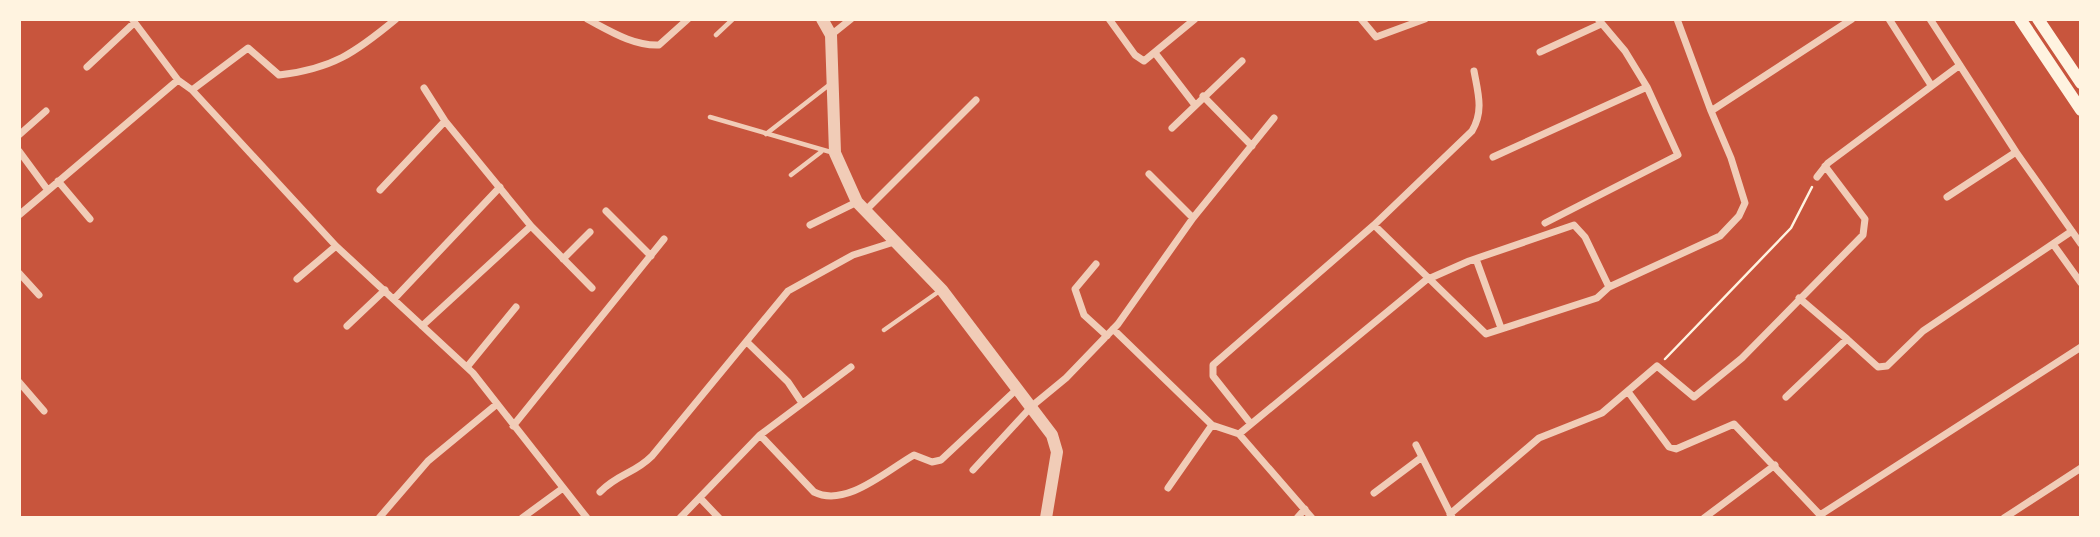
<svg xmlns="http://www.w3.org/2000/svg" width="2100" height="537" viewBox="0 0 2100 537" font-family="'Alegreya Sans',sans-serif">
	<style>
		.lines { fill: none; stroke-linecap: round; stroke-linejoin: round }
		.path { stroke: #fff3e0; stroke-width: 2.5 }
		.service { stroke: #f1ccb7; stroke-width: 4.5 }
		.minor { stroke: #f1ccb7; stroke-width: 7 }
		.tertiary { stroke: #f1ccb7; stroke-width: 12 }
		.secondary { stroke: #fff3e0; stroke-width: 12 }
	</style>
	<rect width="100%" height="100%" fill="#c8553d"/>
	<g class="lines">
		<!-- path -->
		<path class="path" d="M1665,359L1791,228L1812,187"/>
		<!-- service -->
		<path class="service" d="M716,35L733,19
			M710,117L834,153
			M766,134L829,85
			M791,175L821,152
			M884,330L941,290"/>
		<!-- minor -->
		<path class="minor" d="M132,19L178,80L192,90L336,246L473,373L587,518
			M587,19C610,31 633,46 659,45L688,19
			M1109,19L1135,55L1144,61L1195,19
			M1361,19L1376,37L1425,19
			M1677,19L1711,111L1852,19
			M1889,19L1931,85
			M1930,19L2016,152L2081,244
			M831,35L851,19
			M1540,52L1601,24
			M1155,53L1195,105
			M87,67L134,23
			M1474,71C1478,93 1484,111 1472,131L1374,225L1486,334L1597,298L1609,287L1720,236L1739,216L1745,203L1731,158L1711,111
			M424,88L445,121L531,226
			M192,90L248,48L279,75C332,69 355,53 396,19
			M1203,96L1252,146
			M1172,128L1242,61
			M19,135L46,111
			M19,151L47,189
			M1493,157L1647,87
			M1149,174L1193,218
			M1817,177L1828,163L1960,65
			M58,181L90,219
			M380,190L445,121
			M1947,197L2016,152
			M866,210L976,100
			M606,211L651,256
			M19,215L178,80
			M1545,223L1678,155L1647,87L1625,51L1598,19
			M810,225L857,202
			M2053,244L2081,283
			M563,259L590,232
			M1476,259L1501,328
			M1096,264L1075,289L1084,315L1107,336
			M19,273L39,295
			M297,279L336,246
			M1799,298L1847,339
			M394,299L500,187
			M347,326L385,290
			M422,326L531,226L592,288
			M1113,329L1212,425L1239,434L1312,518
			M748,343L788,382L802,403
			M467,367L516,307
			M19,382L44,411
			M1629,393L1669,447L1676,449L1734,424L1822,517
			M1786,397L1847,339L1878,367L1887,366L1923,331L2072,231
			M1251,424L1213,376V365L1374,225
			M513,426L664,239
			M1239,434L1426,280L1469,261L1574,225L1585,237L1609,287
			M760,435L814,492C846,508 886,471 914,455L932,462L941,460L1017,389
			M1416,445L1452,517
			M973,470L1032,406L1066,378L1118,324L1193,218L1274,118
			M1168,488L1212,425
			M600,492C619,473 634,474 652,456L788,291L853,255L894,242
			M1374,493L1422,457
			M700,498L719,518
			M1450,514L1539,438L1602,413L1657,366L1694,397L1742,358L1863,235L1865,219L1825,166
			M1820,515L2081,347
			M379,518L428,461L497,404
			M522,518L563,488
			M680,518L760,435L851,367
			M1297,518L1305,509
			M1704,518L1775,465
			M2004,518L2081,468"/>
		<!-- tertiary -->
		<path class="tertiary" d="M822,19L831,35L835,153L857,202L942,290L1052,435L1057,452L1046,518"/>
		<!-- secondary -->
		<path class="secondary" d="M2020,19L2081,110
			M2038,19L2081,83"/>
	</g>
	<!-- border -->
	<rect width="2100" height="537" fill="none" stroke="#fff3e0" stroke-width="42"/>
</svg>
